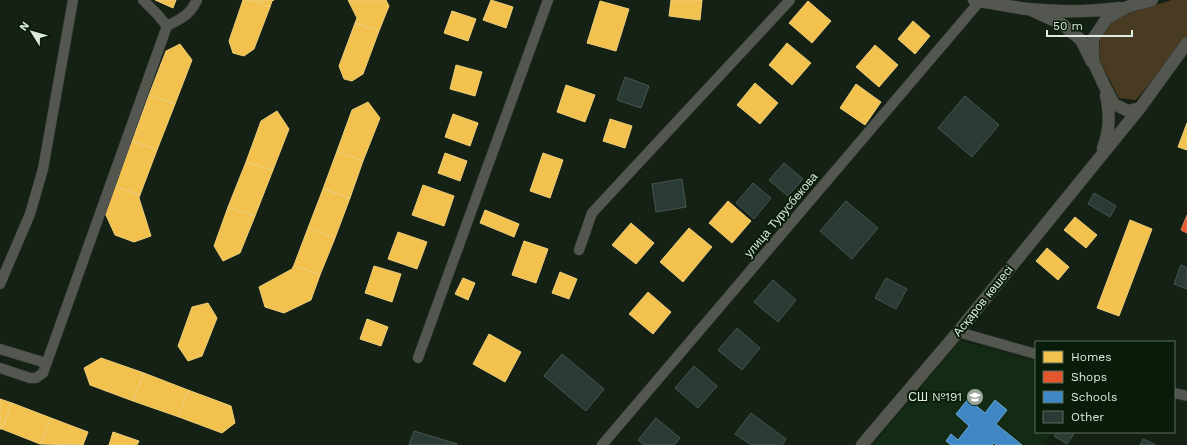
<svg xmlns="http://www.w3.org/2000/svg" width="1187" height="445" viewBox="0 0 1187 445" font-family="'Work Sans',sans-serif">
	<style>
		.built { fill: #132b14 }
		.green { fill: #483b21 }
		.homes { fill: #f2c14e; stroke: #eccd79 }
		.shops { fill: #e4572e; stroke: #e28362 }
		.schools { fill: #3f88c5; stroke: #6ea5cc }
		.building { fill: #293b34; stroke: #49554e }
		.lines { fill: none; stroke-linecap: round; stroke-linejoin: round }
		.minor-casing { stroke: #333c33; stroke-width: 11 }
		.tertiary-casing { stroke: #333c33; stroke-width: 13 }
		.minor { stroke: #535750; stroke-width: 10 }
		.tertiary { stroke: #535750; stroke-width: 12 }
		.labels { text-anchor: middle; stroke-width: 4; stroke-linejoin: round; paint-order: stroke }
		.street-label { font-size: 12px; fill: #ddeadd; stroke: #081c09 }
		.poi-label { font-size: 12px; fill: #ddeadd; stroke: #081c09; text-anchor: end }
	</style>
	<rect width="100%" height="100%" fill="#162116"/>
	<!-- built -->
	<path class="built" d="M960,341L1036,361V432H1052L1043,445H873Z"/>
	<!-- green -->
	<path class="green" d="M1172,0H1187V38L1136,100L1119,98L1099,59L1100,39L1111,22L1130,13Z"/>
	<!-- homes -->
	<path class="homes" d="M155,0H176L173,8Z
		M243,0H250L270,7L254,49L244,56L233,53L229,41Z
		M250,0H274L272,1L270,7Z
		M348,0H386L389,6L379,31L355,23L357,18Z
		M491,0L513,7L506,28L483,20Z
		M671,0H702L700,20L669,16Z
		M600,1L629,9L616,51L587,43Z
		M808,1L831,21L812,43L789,23Z
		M452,11L476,19L468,41L444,33Z
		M913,21L930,36L915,54L898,39Z
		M355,23L379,31L363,74L352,81L344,79L339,66Z
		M787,43L811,63L792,85L769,65Z
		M180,44L192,60L175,104L149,95L166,51Z
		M875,45L898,65L879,87L856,67Z
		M456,65L482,72L475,96L450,89Z
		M755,83L778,103L760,124L737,105Z
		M856,84L881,102L865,125L840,108Z
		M566,85L595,95L585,122L557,112Z
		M149,95L175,104L157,150L132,141Z
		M368,102L380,118L363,161L337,151L352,110Z
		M277,111L289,129L273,170L246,162L261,121Z
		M453,114L478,123L470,146L445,137Z
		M610,119L632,126L625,148L603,141Z
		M1187,123V150L1178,147Z
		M132,141L157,150L140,195L115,186Z
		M337,151L363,161L350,198L323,189Z
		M445,153L467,161L460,181L438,173Z
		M543,153L563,160L550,198L530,191Z
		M246,162L273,170L255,216L228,207Z
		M423,185L454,196L444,226L412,215Z
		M115,186L140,195L139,198L151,236L134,242L115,235L105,213Z
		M323,189L350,198L335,238L308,228Z
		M728,201L751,221L732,243L709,223Z
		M228,207L255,216L240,253L223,261L214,246Z
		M485,210L519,224L514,237L480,223Z
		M1075,217L1097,235L1086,248L1064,230Z
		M1130,220L1152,229L1119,316L1097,308Z
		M631,223L654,243L636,264L612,245Z
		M308,228L335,238L320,275L294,265Z
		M689,228L712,247L683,282L660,262Z
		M398,232L427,242L417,269L388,259Z
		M524,241L548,249L536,283L512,275Z
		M1047,248L1069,267L1058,280L1036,261Z
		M294,265L320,275L311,300L284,313L265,307L259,287L292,269Z
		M374,266L401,274L392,302L365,293Z
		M560,272L577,279L569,299L552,293Z
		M463,278L475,283L468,300L455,294Z
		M648,292L671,312L653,334L629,314Z
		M208,303L217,318L202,356L188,361L178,346L192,307Z
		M367,319L388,327L381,346L360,339Z
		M489,334L521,352L505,382L473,364Z
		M101,358L144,373L133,401L90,385L84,368Z
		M144,373L188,390L179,417L133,401Z
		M188,390L231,406L235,423L222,433L179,417Z
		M0,399L12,403L2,429H0Z
		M12,403L51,418L40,444L2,429Z
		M51,418L88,432L83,445L40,444Z
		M113,432L139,441L137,445H109Z"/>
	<!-- shops -->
	<path class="shops" d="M1187,215V233L1181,230Z"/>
	<!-- schools -->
	<path class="schools" d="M968,399L985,413L995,400L1007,410L996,424L1022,445H996L994,443L992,445H951L946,441L951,434L958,440L969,426L956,414Z"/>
	<!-- building -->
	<path class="building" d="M625,77L649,86L641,108L617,100Z
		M965,96L999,125L972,157L938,128Z
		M784,163L803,179L788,196L769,180Z
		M682,179L686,207L656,212L652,184Z
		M753,183L771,198L754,219L736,203Z
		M1094,193L1116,206L1110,217L1088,204Z
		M846,201L878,228L852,259L820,231Z
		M1181,265L1187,268V289L1174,284Z
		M886,278L907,289L896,309L875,298Z
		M773,280L796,300L778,322L754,302Z
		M737,328L760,348L742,370L718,350Z
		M562,354L604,389L586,411L544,376Z
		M694,366L717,386L698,408L675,388Z
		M751,413L786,439L782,445H751L735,434Z
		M656,418L680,438L674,445H644L638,440Z
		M414,431L457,444V445H409Z
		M1057,432H1075L1067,444L1054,436Z
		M1143,439L1156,445H1140Z"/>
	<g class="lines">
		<defs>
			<path id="minor" d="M143,0L157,14L167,26
				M579,250L592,213L790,0
				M0,284L30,214L43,169L73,0
				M958,332L1036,354
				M0,349L46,363
				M418,358L548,0
				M0,368L30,378H36L43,373L167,26C182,18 189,16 197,0
				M1174,393L1187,396
				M602,445L980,1"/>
			<path id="tertiary" d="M974,0C992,3 1010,7 1028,9C1059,12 1090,12 1120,8
				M1152,0L1127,7L1107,18L1093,39V61L1104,85L1114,104L1128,111L1140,108L1187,43
				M1029,9L1062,24L1081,40L1092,62
				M1103,148C1110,131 1110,113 1106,95
				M862,445L958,332L1140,108"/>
		</defs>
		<!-- minor casing -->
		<use href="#minor" class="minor-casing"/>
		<!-- tertiary casing -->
		<use href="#tertiary" class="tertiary-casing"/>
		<!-- minor -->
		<use href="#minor" class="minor"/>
		<!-- tertiary -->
		<use href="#tertiary" class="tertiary"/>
	</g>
	<!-- icons -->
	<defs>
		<symbol id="school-disc" viewBox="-11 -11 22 22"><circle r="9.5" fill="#97a497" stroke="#081c09"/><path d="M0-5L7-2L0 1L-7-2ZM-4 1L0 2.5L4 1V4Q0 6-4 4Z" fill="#fff"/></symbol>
	</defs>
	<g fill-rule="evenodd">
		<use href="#school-disc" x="965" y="387" width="20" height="20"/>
	</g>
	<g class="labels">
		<!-- street labels -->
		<g class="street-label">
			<text transform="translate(781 215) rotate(-50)" y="4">улица Турусбекова</text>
			<text transform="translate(983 301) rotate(-51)" y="4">Асқаров көшесі</text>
		</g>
		<!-- poi labels -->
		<g class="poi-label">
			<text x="962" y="401">СШ №191</text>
		</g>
	</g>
	<!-- legend -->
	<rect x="1035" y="341" width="140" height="92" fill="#081c09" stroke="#5d6e5e"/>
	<rect x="1043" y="351" width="20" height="12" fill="#f2c14e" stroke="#5d6e5e"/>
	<text x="1071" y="361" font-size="12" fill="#ddeadd">Homes</text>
	<rect x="1043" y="371" width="20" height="12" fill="#e4572e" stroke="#5d6e5e"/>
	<text x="1071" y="381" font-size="12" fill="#ddeadd">Shops</text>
	<rect x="1043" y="391" width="20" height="12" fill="#3f88c5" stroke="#5d6e5e"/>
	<text x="1071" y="401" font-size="12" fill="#ddeadd">Schools</text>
	<rect x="1043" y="411" width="20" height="12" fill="#293b34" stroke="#5d6e5e"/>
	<text x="1071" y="421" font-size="12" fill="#ddeadd">Other</text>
	<!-- north arrow -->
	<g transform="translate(32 32) rotate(307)" stroke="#081c09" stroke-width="3" paint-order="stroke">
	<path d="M0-3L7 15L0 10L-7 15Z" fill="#ddeadd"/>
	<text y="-6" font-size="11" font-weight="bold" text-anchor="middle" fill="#ddeadd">N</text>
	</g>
	<!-- scale -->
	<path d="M1047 30v6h85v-6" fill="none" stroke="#ddeadd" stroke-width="2"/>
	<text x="1053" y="30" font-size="12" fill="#ddeadd" stroke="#081c09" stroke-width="3" paint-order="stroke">50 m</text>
</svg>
